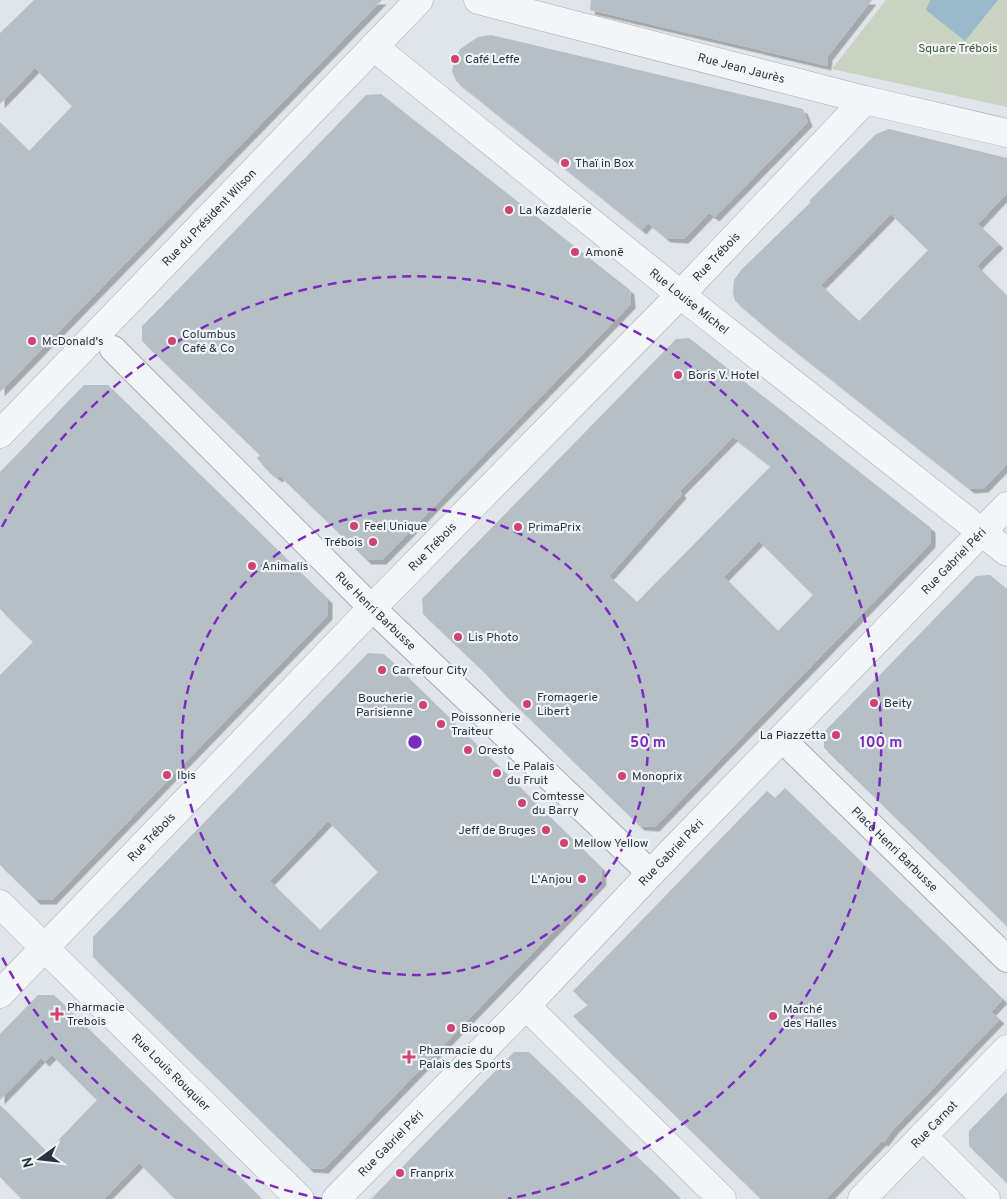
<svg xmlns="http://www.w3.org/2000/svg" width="1007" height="1199" viewBox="0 0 1007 1199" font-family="Overpass,sans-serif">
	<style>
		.green { fill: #c8d3c1 }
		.water { fill: #9ab9ca }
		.building { fill: #b7bfc6; fill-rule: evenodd; filter: url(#shadow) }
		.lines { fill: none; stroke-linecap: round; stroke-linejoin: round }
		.pedestrian-casing { stroke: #a5adb3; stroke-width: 28 }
		.minor-casing { stroke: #a5adb3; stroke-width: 29 }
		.pedestrian { stroke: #f3f5f7; stroke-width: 26 }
		.minor { stroke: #f3f5f7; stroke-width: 28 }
		.ring { fill: none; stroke: #7b2cbf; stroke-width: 2.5; stroke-dasharray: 9 6 }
		.poi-dot { fill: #d04370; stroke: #eff4f6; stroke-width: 2 }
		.labels { text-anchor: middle; stroke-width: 4.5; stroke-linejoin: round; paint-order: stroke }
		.park-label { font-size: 12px; fill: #435d35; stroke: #eff4f6 }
		.poi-label { font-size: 12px; fill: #283541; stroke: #eff4f6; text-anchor: start }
		.street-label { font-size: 12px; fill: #283541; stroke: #eff4f6 }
		.centre { fill: #7b2cbf; stroke: #eff4f6; stroke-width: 2.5 }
		.ring-label { font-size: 15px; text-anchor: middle; font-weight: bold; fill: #7b2cbf; stroke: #eff4f6; stroke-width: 4.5; stroke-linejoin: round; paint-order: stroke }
	</style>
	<defs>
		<filter id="shadow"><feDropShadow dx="4.5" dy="4.5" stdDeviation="0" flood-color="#0004"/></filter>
	</defs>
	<rect width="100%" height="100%" fill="#e0e5e9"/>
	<!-- green -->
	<path class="green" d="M886,0H1007V107L832,69Z"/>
	<!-- water -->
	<path class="water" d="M930,0H998L965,41L926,10Z"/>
	<!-- building -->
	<path class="building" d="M34,0H382L0,392V122L29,151L72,106L35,68L0,104V33Z
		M591,0H872L828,56L827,66L590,10Z
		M491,35L803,109L808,122L715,217L709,213L684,239L666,238L648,223L642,230L456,81L452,71L455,59L460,49L478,37Z
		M381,94L630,290L631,304L382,560H367L280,476L278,478L266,469L257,458L260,455L142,341V326L163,305L366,95Z
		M889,129L1007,158V193L978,224L999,244L977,266L1007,296V464L984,488L970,489L773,333L735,301L733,293L734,280L741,270L811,202L809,201L876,134ZM891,214L928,250L859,321L821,285Z
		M689,338L931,528V543L655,827L640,826L502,692L483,671L423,614L422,599L676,339ZM733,437L771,466L637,602L609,576L682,494L680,491ZM759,541L813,595L778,631L724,577Z
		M84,385H108L328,599V615L52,900H36L0,865V675L33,642L0,609V472Z
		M990,575L1007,589V926L824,748V732L976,576Z
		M368,653L384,654L462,730L601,867L602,881L324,1169L309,1168L93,957V937ZM328,821L378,872L320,930L270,881Z
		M785,788L1003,999L991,1012L1000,1019L893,1130L884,1142L882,1141L826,1199H761L573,1016L588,1005L573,991L767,791L775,798Z
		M38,995H54L262,1199H175L139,1163L104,1199H22L0,1177V1105L47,1152L97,1100L52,1055L45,1062L41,1058L0,1100V1034Z
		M514,1052H529L681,1199H371Z
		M1007,1092V1183L969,1146V1131Z"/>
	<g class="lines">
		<defs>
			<g id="pedestrian">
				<path id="s1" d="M113,349L372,608L644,867"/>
				<path id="s2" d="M781,738L1007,959"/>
			</g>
			<g id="minor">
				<path id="s3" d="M478,0L865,100L1007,133"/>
				<path id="s4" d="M374,47L696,307L1007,552"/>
				<path id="s5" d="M0,434L419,0"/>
				<path id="s6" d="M0,904L300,1199"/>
				<path id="s7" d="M0,994L372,608L680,295L865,100"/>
				<path d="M526,1006L722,1199"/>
				<path d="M923,1136L986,1199"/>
				<path id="s8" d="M336,1199L526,1006L651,873L1007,506"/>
				<path id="s9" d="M862,1199L1007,1049"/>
			</g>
		</defs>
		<!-- pedestrian casing -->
		<use href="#pedestrian" class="pedestrian-casing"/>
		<!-- minor casing -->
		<use href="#minor" class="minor-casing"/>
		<!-- pedestrian -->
		<use href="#pedestrian" class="pedestrian"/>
		<!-- minor -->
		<use href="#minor" class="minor"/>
	</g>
	<!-- distance rings -->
	<g class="ring">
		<circle cx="415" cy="742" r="233"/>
		<path d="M322 1199A466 466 0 0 1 2 957M2 527A466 466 0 1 1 508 1199"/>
	</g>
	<!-- markers -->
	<g class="poi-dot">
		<circle cx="455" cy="59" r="5"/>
		<circle cx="565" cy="163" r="5"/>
		<circle cx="509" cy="210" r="5"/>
		<circle cx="575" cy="252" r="5"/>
		<circle cx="32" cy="341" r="5"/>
		<circle cx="172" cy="341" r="5"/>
		<circle cx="678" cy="375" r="5"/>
		<circle cx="354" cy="526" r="5"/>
		<circle cx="518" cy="527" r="5"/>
		<circle cx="373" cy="542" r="5"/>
		<circle cx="252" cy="566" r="5"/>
		<circle cx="458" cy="637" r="5"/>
		<circle cx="382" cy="670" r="5"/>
		<circle cx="874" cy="703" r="5"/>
		<circle cx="527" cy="704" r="5"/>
		<circle cx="423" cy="705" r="5"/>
		<circle cx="441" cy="724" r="5"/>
		<circle cx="836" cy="735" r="5"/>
		<circle cx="468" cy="750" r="5"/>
		<circle cx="497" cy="773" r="5"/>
		<circle cx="167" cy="775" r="5"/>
		<circle cx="622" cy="776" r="5"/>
		<circle cx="522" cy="803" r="5"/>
		<circle cx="546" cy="830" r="5"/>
		<circle cx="564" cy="843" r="5"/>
		<circle cx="582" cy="879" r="5"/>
		<path d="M54.5 1006.5h5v5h5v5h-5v5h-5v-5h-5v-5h5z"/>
		<circle cx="773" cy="1016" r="5"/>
		<circle cx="451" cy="1028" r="5"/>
		<path d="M406.5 1049.5h5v5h5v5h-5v5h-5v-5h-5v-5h5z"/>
		<circle cx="400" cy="1173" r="5"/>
	</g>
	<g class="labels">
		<!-- park labels -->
		<g class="park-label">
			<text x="958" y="52">Square Trébois</text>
		</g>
		<!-- poi labels -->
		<g class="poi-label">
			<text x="465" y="63">Café Leffe</text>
			<text x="575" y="167">Thaï in Box</text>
			<text x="519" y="214">La Kazdalerie</text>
			<text x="585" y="256">Amonē</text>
			<text x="182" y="338">Columbus<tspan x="182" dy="14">Café &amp; Co</tspan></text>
			<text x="42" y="345">McDonald's</text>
			<text x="688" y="379">Boris V. Hotel</text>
			<text x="364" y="530">Feel Unique</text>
			<text x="528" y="531">PrimaPrix</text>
			<text x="363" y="546" text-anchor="end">Trébois</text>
			<text x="262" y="570">Animalis</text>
			<text x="468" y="641">Lis Photo</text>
			<text x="392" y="674">Carrefour City</text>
			<text x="537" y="701">Fromagerie<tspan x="537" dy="14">Libert</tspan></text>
			<text x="413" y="702" text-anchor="end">Boucherie<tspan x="413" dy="14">Parisienne</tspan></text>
			<text x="884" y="707">Beity</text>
			<text x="451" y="721">Poissonnerie<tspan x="451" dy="14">Traiteur</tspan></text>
			<text x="826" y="739" text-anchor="end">La Piazzetta</text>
			<text x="478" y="754">Oresto</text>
			<text x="507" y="770">Le Palais<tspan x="507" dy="14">du Fruit</tspan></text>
			<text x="177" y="779">Ibis</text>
			<text x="632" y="780">Monoprix</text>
			<text x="532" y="800">Comtesse<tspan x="532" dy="14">du Barry</tspan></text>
			<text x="536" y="834" text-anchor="end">Jeff de Bruges</text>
			<text x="574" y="847">Mellow Yellow</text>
			<text x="572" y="883" text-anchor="end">L'Anjou</text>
			<text x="67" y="1011">Pharmacie<tspan x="67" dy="14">Trebois</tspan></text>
			<text x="783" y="1013">Marché<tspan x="783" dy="14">des Halles</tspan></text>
			<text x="461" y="1032">Biocoop</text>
			<text x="419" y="1054">Pharmacie du<tspan x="419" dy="14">Palais des Sports</tspan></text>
			<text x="410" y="1177">Franprix</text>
		</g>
		<!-- street labels -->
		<g class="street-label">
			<text dy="4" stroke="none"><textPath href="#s3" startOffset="272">Rue Jean Jaurès</textPath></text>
			<text dy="4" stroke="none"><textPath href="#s5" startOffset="301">Rue du Président Wilson</textPath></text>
			<text dy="4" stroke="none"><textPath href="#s7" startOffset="1028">Rue Trébois</textPath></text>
			<text dy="4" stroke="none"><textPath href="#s4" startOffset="405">Rue Louise Michel</textPath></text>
			<text dy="4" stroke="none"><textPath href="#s7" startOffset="622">Rue Trébois</textPath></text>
			<text dy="4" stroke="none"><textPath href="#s8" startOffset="888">Rue Gabriel Péri</textPath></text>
			<text dy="4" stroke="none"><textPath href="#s1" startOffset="371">Rue Henri Barbusse</textPath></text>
			<text dy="4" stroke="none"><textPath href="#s7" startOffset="218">Rue Trébois</textPath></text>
			<text dy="4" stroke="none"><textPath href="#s2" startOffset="159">Place Henri Barbusse</textPath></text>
			<text dy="4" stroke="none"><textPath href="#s8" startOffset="482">Rue Gabriel Péri</textPath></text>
			<text dy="4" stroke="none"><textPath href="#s6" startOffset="240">Rue Louis Rouquier</textPath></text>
			<text dy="4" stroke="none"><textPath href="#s9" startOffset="104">Rue Carnot</textPath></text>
			<text dy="4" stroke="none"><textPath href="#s8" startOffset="78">Rue Gabriel Péri</textPath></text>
		</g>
	</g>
	<circle cx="415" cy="742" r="8" class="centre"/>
	<g class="ring-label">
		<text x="648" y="747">50 m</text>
		<text x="881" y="747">100 m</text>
	</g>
	<!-- north arrow -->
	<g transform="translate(40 1159) rotate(255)" stroke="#eff4f6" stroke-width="4" paint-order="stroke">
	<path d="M0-4L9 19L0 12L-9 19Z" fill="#283541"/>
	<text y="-8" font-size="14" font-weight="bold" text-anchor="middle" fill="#283541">N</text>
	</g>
</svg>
